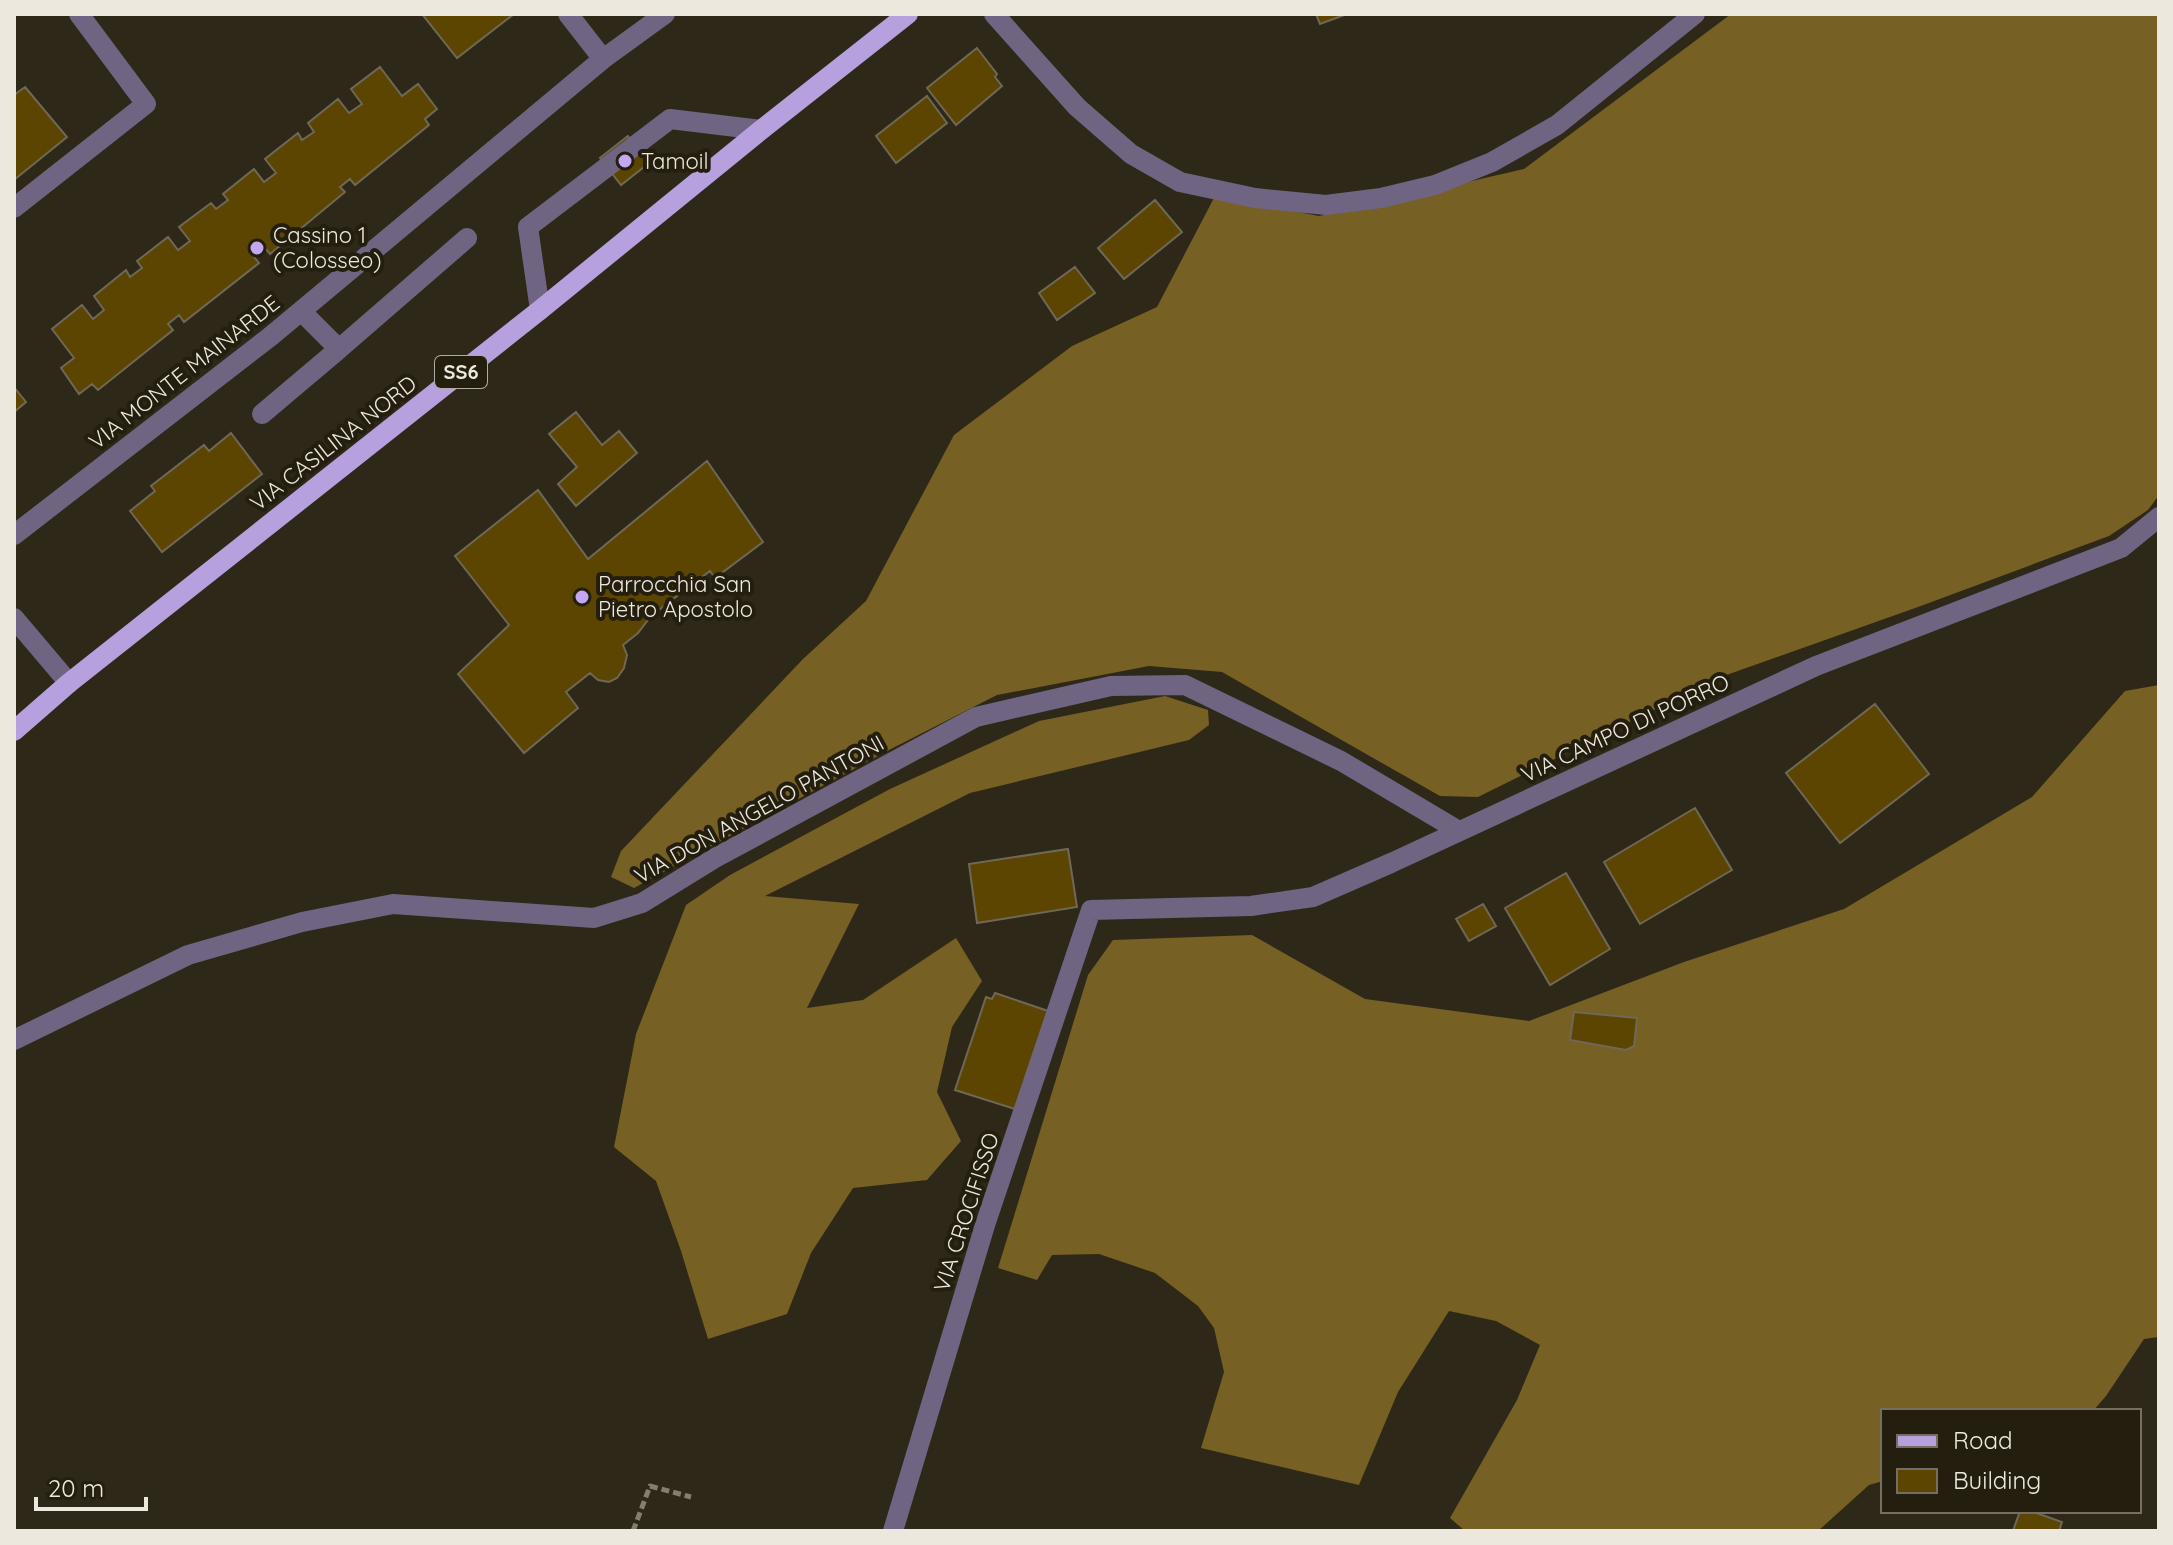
<svg xmlns="http://www.w3.org/2000/svg" width="2173" height="1545" viewBox="0 0 2173 1545" font-family="Quicksand,sans-serif">
	<style>
		.forest { fill: #766023 }
		.building { fill: #5b4500; stroke: #6f6857; stroke-width: 2 }
		.lines { fill: none; stroke-linecap: round; stroke-linejoin: round }
		.path { stroke: #837e71; stroke-width: 5; stroke-dasharray: 8 4; stroke-linecap: butt }
		.minor { stroke: #6f6582; stroke-width: 20 }
		.major { stroke: #b6a0dd; stroke-width: 20 }
		.poi-dot { fill: #c3a7f2; stroke: #241e0f; stroke-width: 3 }
		.labels { text-anchor: middle; stroke-width: 8; stroke-linejoin: round; paint-order: stroke }
		.shield { fill: #241e0f; stroke: #b0aba0; stroke-width: 2 }
		.shield-label { font-size: 20px; font-weight: bold; fill: #ece8de }
		.poi-label { font-size: 22px; fill: #ece8de; stroke: #241e0f; text-anchor: start }
		.street-label { font-size: 22px; fill: #ece8de; stroke: #241e0f }
	</style>
	<rect width="100%" height="100%" fill="#2e2818"/>
	<!-- forest -->
	<path class="forest" d="M1731,14H2159V495L2148,510L2109,536L1918,607L1718,678L1478,797L1440,796L1222,672L1149,666L997,695L887,751L634,888L611,877L621,851L803,659L866,601L954,435L1072,346L1157,307L1215,196L1319,216L1524,169Z
		M2159,685V1337L2144,1339L2106,1396L2093,1411H1883V1481L1869,1485L1818,1531H1465L1450,1518L1517,1400L1540,1345L1496,1321L1449,1311L1398,1392L1359,1485L1201,1448L1224,1372L1214,1328L1198,1306L1155,1273L1099,1254L1052,1255L1037,1280L998,1268L1088,975L1113,940L1252,935L1365,999L1529,1021L1684,962L1844,909L2032,797L2125,691Z
		M1165,696L1208,710L1209,725L1189,740L970,793L765,896L859,904L807,1008L863,1000L956,938L982,981L952,1027L937,1092L961,1141L927,1180L853,1188L811,1253L787,1314L708,1339L681,1251L656,1181L614,1147L636,1034L686,905L730,875L890,789L1039,721Z"/>
	<!-- building -->
	<path class="building" d="M422,14H514L457,58Z
		M1316,14H1347L1320,24Z
		M977,48L997,74L995,77L1002,86L956,125L927,88Z
		M380,67L402,96L418,84L437,109L425,119L429,125L355,185L350,179L340,187L345,192L270,254L265,248L254,257L259,263L184,322L179,315L168,324L173,330L98,390L92,384L79,394L61,368L74,358L52,329L82,305L93,319L104,310L94,296L126,270L130,277L142,268L137,261L168,237L178,250L190,241L179,227L211,203L216,209L228,200L223,194L254,169L264,182L276,173L265,159L298,133L302,140L314,132L308,123L338,99L349,113L362,104L351,89Z
		M25,87L67,137L14,180V95Z
		M927,96L947,123L896,163L876,136Z
		M628,136L649,163L621,185L600,158Z
		M1155,200L1182,232L1124,279L1098,248Z
		M1075,267L1095,293L1057,320L1039,293Z
		M14,387L26,402L14,412Z
		M576,412L602,445L619,431L637,453L576,506L558,484L577,467L549,434Z
		M231,433L262,474L162,552L130,511L155,491L151,486L204,445L209,451Z
		M707,461L763,542L715,578L710,571L651,616L638,633L623,645L627,655L624,668L617,678L609,682L598,680L590,673L566,692L578,708L524,753L458,674L509,625L455,556L538,490L588,559Z
		M1875,704L1929,774L1840,843L1786,773Z
		M1695,808L1732,870L1640,924L1604,862Z
		M1068,849L1077,907L977,923L969,864Z
		M1566,873L1610,949L1550,985L1505,908Z
		M1483,904L1496,926L1469,941L1456,919Z
		M995,993L1054,1013L1021,1111L955,1090L986,997L992,999Z
		M1574,1012L1637,1018L1634,1046L1626,1050L1570,1040Z
		M2020,1511H2031L2062,1522L2059,1531H2013Z"/>
	<g class="lines">
		<!-- path -->
		<path class="path" d="M633,1531L650,1486L691,1497"/>
		<!-- minor -->
		<path class="minor" d="M568,14L603,59
			M994,14L1077,107L1131,154L1180,182L1255,198L1326,205L1381,198L1435,185L1492,162L1557,125L1695,14
			M14,208L146,104L79,14
			M540,310L528,227L670,119L761,130
			M301,311L339,349L467,238
			M262,414L339,349
			M14,535L271,336L603,59L665,14
			M14,618L69,683
			M14,1040L188,955L302,922L393,904L594,918L642,903L715,858L976,717L1111,686L1185,685L1341,761L1459,831
			M893,1531L985,1225L1091,910L1251,906L1313,897L1391,863L1816,666L2121,548L2159,517"/>
		<!-- major -->
		<path class="major" d="M14,731L69,683L540,310L761,130L908,14"/>
	</g>
	<!-- markers -->
	<g class="poi-dot">
		<circle cx="625" cy="161" r="8"/>
		<circle cx="257" cy="248" r="8"/>
		<circle cx="582" cy="597" r="8"/>
	</g>
	<g class="labels">
		<!-- shield labels -->
		<rect class="shield" x="435" y="356" width="52" height="32" rx="6"/>
		<g class="shield-label">
			<text x="461" y="379">SS6</text>
		</g>
		<!-- poi labels -->
		<g class="poi-label">
			<text x="641" y="169">Tamoil</text>
			<text x="273" y="243">Cassino 1<tspan x="273" dy="25">(Colosseo)</tspan></text>
			<text x="598" y="592">Parrocchia San<tspan x="598" dy="25">Pietro Apostolo</tspan></text>
		</g>
		<!-- street labels -->
		<g class="street-label">
			<text transform="translate(184 372) rotate(-38)" y="8">VIA MONTE MAINARDE</text>
			<text transform="translate(333 443) rotate(-38)" y="8">VIA CASILINA NORD</text>
			<text transform="translate(1625 728) rotate(-25)" y="8">VIA CAMPO DI PORRO</text>
			<text transform="translate(759 809) rotate(-29)" y="8">VIA DON ANGELO PANTONI</text>
			<text transform="translate(966 1212) rotate(-72)" y="8">VIA CROCIFISSO</text>
		</g>
	</g>
	<!-- border -->
	<rect width="2173" height="1545" fill="none" stroke="#ece8de" stroke-width="32"/>
	<!-- legend -->
	<rect x="1881" y="1409" width="260" height="104" fill="#241e0f" stroke="#746f62" stroke-width="2"/>
	<rect x="1897" y="1435" width="40" height="12" fill="#b6a0dd" stroke="#746f62" stroke-width="2"/>
	<text x="1953" y="1449" font-size="24" fill="#ece8de">Road</text>
	<rect x="1897" y="1469" width="40" height="24" fill="#5b4500" stroke="#746f62" stroke-width="2"/>
	<text x="1953" y="1489" font-size="24" fill="#ece8de">Building</text>
	<!-- scale -->
	<path d="M36 1497v12h110v-12" fill="none" stroke="#ece8de" stroke-width="4"/>
	<text x="48" y="1497" font-size="24" fill="#ece8de" stroke="#241e0f" stroke-width="6" paint-order="stroke">20 m</text>
</svg>
